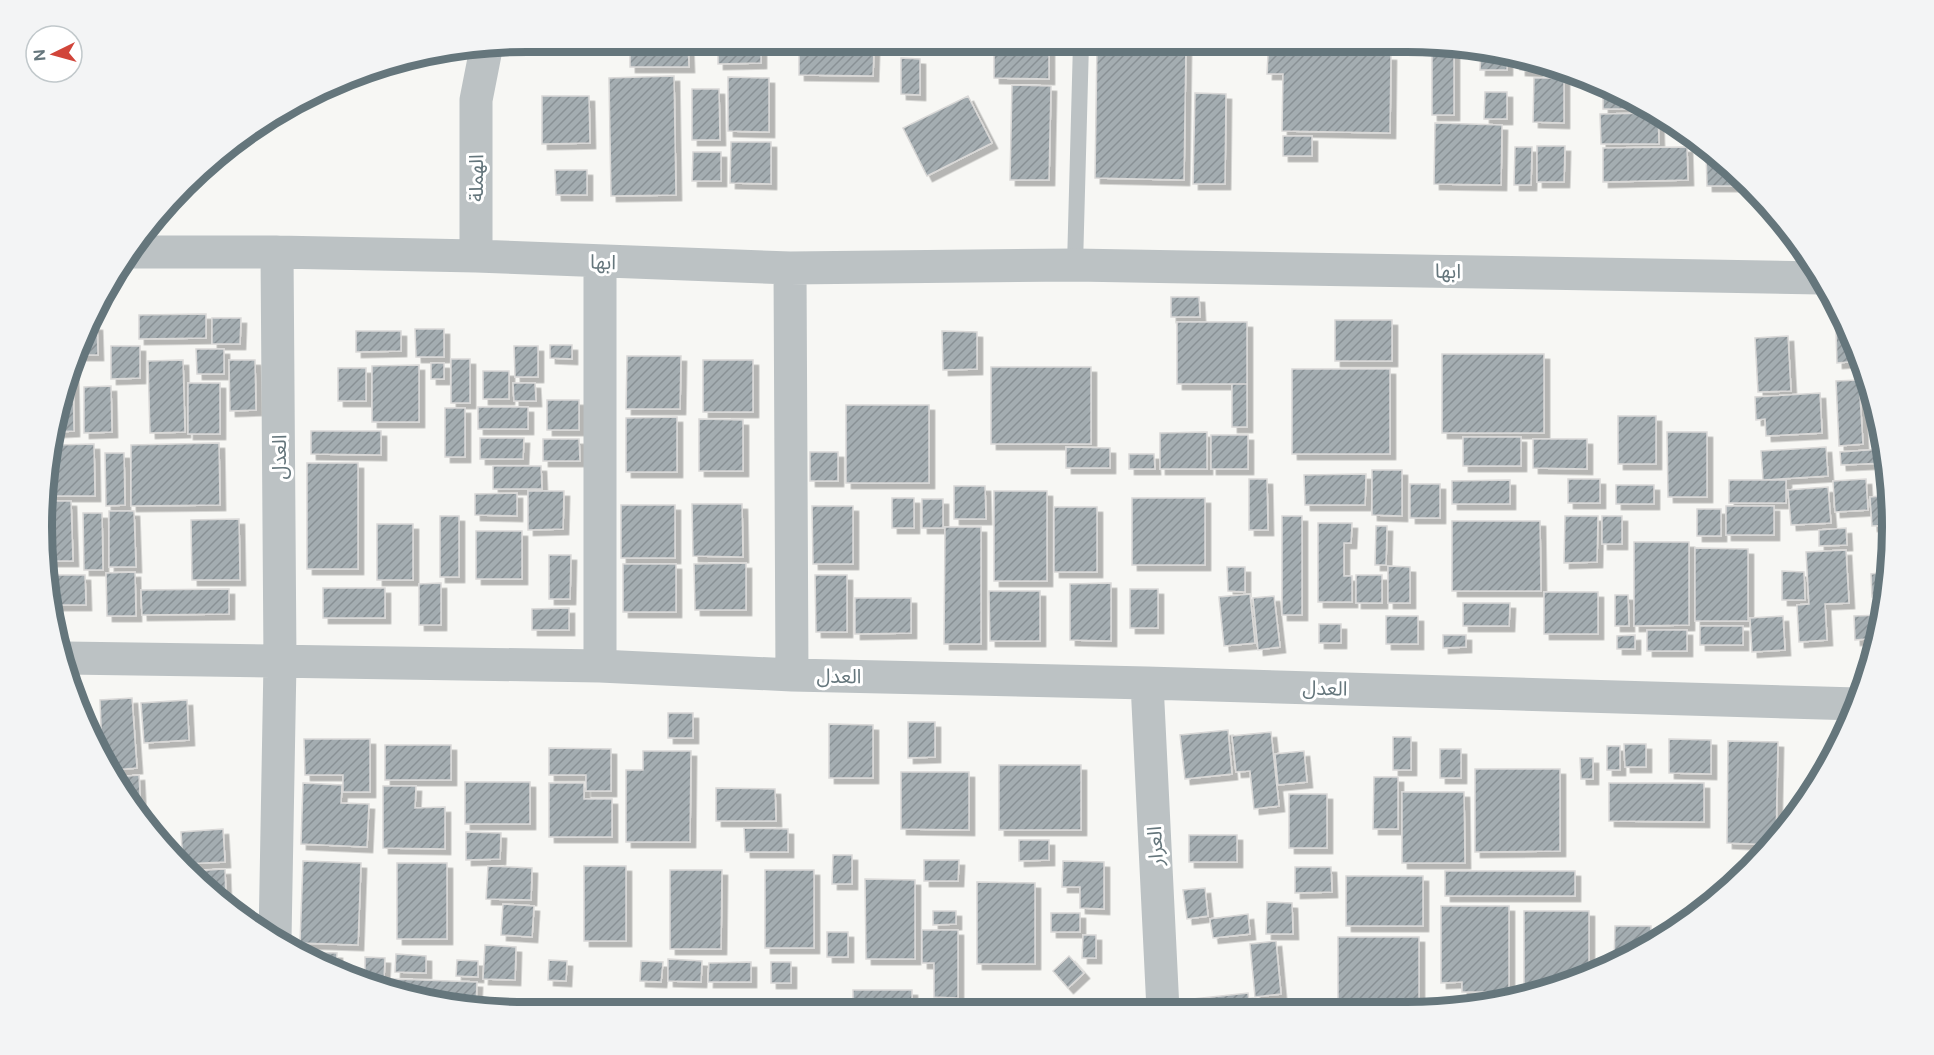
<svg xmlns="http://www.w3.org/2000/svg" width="1934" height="1055" viewBox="0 0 1934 1055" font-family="'DM Sans','Noto Sans Arabic',sans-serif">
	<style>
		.building { fill: url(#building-hatch); stroke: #d9d8d7; stroke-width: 1.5; filter: url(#shadow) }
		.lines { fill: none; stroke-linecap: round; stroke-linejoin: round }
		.service { stroke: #bcc2c4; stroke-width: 16 }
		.minor { stroke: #bcc2c4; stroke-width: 33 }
		.labels { text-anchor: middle; stroke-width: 6; stroke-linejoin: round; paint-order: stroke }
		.street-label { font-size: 20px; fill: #65767c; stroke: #fff }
		.rim { fill: none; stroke: #65767c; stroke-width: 8 }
	</style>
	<defs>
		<pattern id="building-hatch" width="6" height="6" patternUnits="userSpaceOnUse" patternTransform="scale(1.5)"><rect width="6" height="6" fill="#a4adb1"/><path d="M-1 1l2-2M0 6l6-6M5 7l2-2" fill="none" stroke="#899195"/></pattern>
		<filter id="shadow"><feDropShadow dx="5.5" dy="5.5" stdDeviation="0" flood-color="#0004"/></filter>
	</defs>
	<rect width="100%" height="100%" fill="#f7f7f4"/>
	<!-- building -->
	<path class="building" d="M630,42H688L689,67H630Z
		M761,42V63L718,64V43Z
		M1097,43H1186L1184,180L1095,178Z
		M994,46L1049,47V79L994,78Z
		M1432,46H1454V115H1432Z
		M799,47L874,48L873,76L799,75Z
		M1481,50L1507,54V70H1480Z
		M1268,54L1391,55L1390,133L1282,131L1283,74H1267Z
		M1520,57L1537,61V71L1520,70Z
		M901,58L920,59V95L901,94Z
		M674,76L676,195L611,196L609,78Z
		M728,77L769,78V132L728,131Z
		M1534,78H1564V123L1533,122Z
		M1012,85L1051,86L1049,180H1010Z
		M1603,88L1637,102V109H1603Z
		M692,89H719L720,140H692Z
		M1485,92H1507V119H1484Z
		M1195,93L1226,94L1225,184H1193Z
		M542,96H589L590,143L542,144Z
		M968,96L992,143L927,176L903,128Z
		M1658,113L1659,144H1601L1600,114Z
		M1435,123L1502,125L1501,185L1434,184Z
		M1283,136H1312V156H1283Z
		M731,142H771V184L730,183Z
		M1537,146H1565L1564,182H1537Z
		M1515,147H1532L1531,185H1514Z
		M1687,147L1688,180L1603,182V148Z
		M1706,150L1726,162L1741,178V186H1707Z
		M693,152H721V181H692Z
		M555,170H587V195H556Z
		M1171,297H1199L1200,317H1171Z
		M206,314V338L139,339V315Z
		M212,318H241L240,344H212Z
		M1335,320H1392V361H1335Z
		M1177,322H1247V384H1177Z
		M93,325H97L98,355H80Z
		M415,329H444V357H416Z
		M356,331H401V351L356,352Z
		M942,331L977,332V369L943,370Z
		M1849,331L1860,361L1837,363L1836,332Z
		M1788,336L1791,391L1758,392L1755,338Z
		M550,345H572V359L550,358Z
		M111,346H140V378L111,379Z
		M514,346H538V377H515Z
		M196,349H224V374H197Z
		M1442,354H1544V433H1442Z
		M627,356H681L680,409H626Z
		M451,359H470V403H451Z
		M183,360L185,432L150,433L148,361Z
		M229,360H255L256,410L230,411Z
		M703,360H753V412H703Z
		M431,363H444V379H431Z
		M419,365V422H372V366Z
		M991,367H1091V444H991Z
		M338,368H366V401H338Z
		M1292,369H1390V454H1292Z
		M73,370L74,431L56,432L58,402Z
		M483,371H509V399H483Z
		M1859,380L1863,444L1839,446L1836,381Z
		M188,383H220V434H188Z
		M513,383H535L536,401H514Z
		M1232,384H1247V427H1232Z
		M111,386L112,432L84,433V387Z
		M1820,393L1822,433L1766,436L1765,419L1756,420L1755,397Z
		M547,400H579V430H547Z
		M846,405H929V483H846Z
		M478,407H528V429H478Z
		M445,408H465V457H445Z
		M1618,416H1656V464H1618Z
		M677,417V472H626V418Z
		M699,419L743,420V471H699Z
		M311,431H381V455L311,454Z
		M1207,432V469H1160V433Z
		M1667,432H1707V497H1668Z
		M1211,435H1248V469H1211Z
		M1463,437H1521V466H1463Z
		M480,438H524L523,459H480Z
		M543,439H579L580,461H543Z
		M1533,439H1587V469L1533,468Z
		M219,443L220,505L131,506V445Z
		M94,444L95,496H49L54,445Z
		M1066,447L1110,448V468H1066Z
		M1826,447L1828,476L1763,480L1761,451Z
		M1883,449L1885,463L1841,465L1840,452Z
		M810,452H838V481H810Z
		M105,453H124L125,505L106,506Z
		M1129,454H1154L1155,469H1129Z
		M307,463H358V569H307Z
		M493,466H541L542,489H493Z
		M1372,470H1402V516L1372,515Z
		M1366,474L1365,505H1305L1304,475Z
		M1249,479H1267L1268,530H1249Z
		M1568,479H1600V503H1568Z
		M1866,479L1868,510L1835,512L1833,481Z
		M1510,480V504H1452V481Z
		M1729,480H1786V503H1729Z
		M1410,484H1440V518H1410Z
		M1616,485H1654V504H1616Z
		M954,486H985L986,519H954Z
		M1828,487L1831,523L1791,525L1788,490Z
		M528,491H564L563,529L528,530Z
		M994,491H1047V581H994Z
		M517,493V516L475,515V494Z
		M1891,495L1890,525L1872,526L1870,497Z
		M892,498H914V528H892Z
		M1132,498H1205V565H1132Z
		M922,499H943V528H922Z
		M49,501H71L73,561H43Z
		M692,504H742L743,557L693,556Z
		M621,505H675V558H621Z
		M812,506H853V564H813Z
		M1726,506H1774V535H1726Z
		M1054,507H1097V572H1054Z
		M1697,509H1721V536H1697Z
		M109,511H134L136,567H109Z
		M83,513H102L103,570H84Z
		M440,516H459V577H440Z
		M1282,516H1302V615H1282Z
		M1565,516H1598L1597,562L1564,563Z
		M1602,516H1622V544H1602Z
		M239,519L240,580H192L191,520Z
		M1452,521H1540L1541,591H1452Z
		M1318,523H1352L1351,543H1344V576H1352V602H1318Z
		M377,524H413V580H377Z
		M1376,526H1387L1386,565H1375Z
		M945,527H981V644H944Z
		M1846,528L1847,545L1819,546V530Z
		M476,531H522V579H476Z
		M1634,542H1689V625L1634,626Z
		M1695,548L1748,549V621H1695Z
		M1846,550L1849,603L1825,604L1827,640L1799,642L1797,605L1809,604L1806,552Z
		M549,555H571L570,599H549Z
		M746,563V610H695L694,564Z
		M623,564H676V612H623Z
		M1388,566L1410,567V603H1388Z
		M1227,567H1245V592L1228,591Z
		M1782,571L1804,572L1805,600H1782Z
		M135,572L136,616H107L106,573Z
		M1888,572L1887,596L1872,597L1871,574Z
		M47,575H85L86,605H54Z
		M815,575H847V632H816Z
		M1356,575H1382V603H1356Z
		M441,583V625H419V584Z
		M1111,583V641L1070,640V584Z
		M323,588H385V618H323Z
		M229,589V614L142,615L141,590Z
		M1130,589H1158V628H1130Z
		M989,591H1040V641H990Z
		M1544,592H1598V634H1544Z
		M1250,594L1255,643L1224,646L1219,597Z
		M1615,595H1628L1629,626H1615Z
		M1274,596L1280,647L1258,650L1253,598Z
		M855,598H911V633L855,634Z
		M1463,603H1510L1509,626H1463Z
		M569,608V630H532V609Z
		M1882,615L1877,638L1855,640L1854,616Z
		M1386,616H1418V644H1386Z
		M1783,616L1785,650L1752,652L1750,618Z
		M1319,624H1341V643H1319Z
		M1700,626H1743V645H1700Z
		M1647,630H1687V651H1647Z
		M1443,635H1466V647L1443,648Z
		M1635,635V649H1617V636Z
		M132,698L137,768L114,770L102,751L100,700Z
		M187,700L189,740L144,743L141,703Z
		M668,713H693V738H668Z
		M908,722H935V757L908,758Z
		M829,724L873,725V778H829Z
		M1228,730L1232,774L1185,779L1180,735Z
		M1271,732L1279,806L1254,809L1250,771L1236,772L1232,736Z
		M1393,737H1411V770H1393Z
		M304,739H370V792H343V775H305Z
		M1669,739L1711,740V774L1669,773Z
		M1728,741L1778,742L1776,841L1774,845L1727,843Z
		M1624,744H1646V767H1625Z
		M385,745H451V780H385Z
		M1607,746H1620V770H1607Z
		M549,748L611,749V791H586V775H549Z
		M1440,749H1461V778H1440Z
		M643,751H691L690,842H626V770H643Z
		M1304,751L1307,782L1278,785L1275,754Z
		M1580,758H1593V779H1581Z
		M999,765H1081V830H999Z
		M1475,769H1560V851L1475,852Z
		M901,772H969V830L901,829Z
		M139,775L141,814L118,777Z
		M1374,777H1398V829H1373Z
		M465,782H530V824H465Z
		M303,783L342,785L341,803L369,804L367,847L301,844Z
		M549,783H584V799H612V837H549Z
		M1609,783H1704V822L1609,821Z
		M383,786H416L415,808L445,807V849L383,848Z
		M716,788L775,789L776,821H716Z
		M1402,792H1464L1465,863H1402Z
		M1289,794H1327V848H1289Z
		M744,828L788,829V852H745Z
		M223,829L225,862L183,864L181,832Z
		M466,832L501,833L500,859L466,860Z
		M1189,835H1237V862H1189Z
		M169,840V853L158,841Z
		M1019,840H1049V860L1019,861Z
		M833,855H852V884H832Z
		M924,860H959L958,881H924Z
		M303,861L361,863L358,945L300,943Z
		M1063,861L1104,862V909L1080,908V887H1062Z
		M397,863H447V939H397Z
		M488,866L532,868L531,900L486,899Z
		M584,866H626V941H584Z
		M1295,867H1331L1332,892L1295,893Z
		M225,869L226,900L191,871Z
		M670,870H722L721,949H670Z
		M765,870H814V948H765Z
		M1445,871H1575V896H1445Z
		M1346,876H1423V926H1346Z
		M865,879L915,880V959H866Z
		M977,882L1035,883V964H977Z
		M1205,888L1208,916L1187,919L1183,890Z
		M1267,902L1292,903L1293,934H1266Z
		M503,904L534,906L532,937L501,935Z
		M1441,906H1509V992H1462V982L1441,983Z
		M933,911H956V924L933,925Z
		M1524,911H1589V977L1524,994Z
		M1051,913H1080V932H1051Z
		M1248,914L1250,934L1213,938L1210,919Z
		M1615,926H1651V945L1614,964Z
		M1680,928L1677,931L1656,942V929Z
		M922,930H958V998L934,997V963H922Z
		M827,932H848V957H827Z
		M1083,935H1096V958H1082Z
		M1338,937H1419V1001H1338Z
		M1276,941L1281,994L1255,997L1250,944Z
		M485,945L516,947L515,980L483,979Z
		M307,952L337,953L336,969L307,957Z
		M396,954L426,956V973L395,972Z
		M1069,956L1084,973L1068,988L1053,971Z
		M365,957L385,958L384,979L365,978Z
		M668,959L702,961L701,982L668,981Z
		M457,960L478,961V977L456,976Z
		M549,960L567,961L566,981L548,980Z
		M641,961L663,962L661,982L640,981Z
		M751,962V982H708L709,963Z
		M771,962H791V983H771Z
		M393,979L477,982L476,1004L438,1002L402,996L393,993Z
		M853,990H912V1010H853Z
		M1248,993L1250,1010H1185L1184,1000Z
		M1287,999L1288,1009L1259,1010L1258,1002Z"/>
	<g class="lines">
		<!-- service -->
		<path class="service" d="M1075,265L1081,43"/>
		<!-- minor -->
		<path class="minor" d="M130,252H277L476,256L790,268L1075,265L1820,278
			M476,256V100L486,49
			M790,268L792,675
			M66,658L600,666L792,675L1147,683L1857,704
			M600,666V262
			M1147,683L1163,1010
			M275,940L280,662L277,252"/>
	</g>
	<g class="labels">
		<!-- street labels -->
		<g class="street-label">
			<text transform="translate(476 178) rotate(-90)" y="7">الهملة</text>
			<text transform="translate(603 262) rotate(2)" y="7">ابها</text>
			<text transform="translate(1448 271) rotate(1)" y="7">ابها</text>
			<text transform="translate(279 457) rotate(-90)" y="7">العدل</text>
			<text transform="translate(839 676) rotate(1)" y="7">العدل</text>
			<text transform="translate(1325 688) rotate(2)" y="7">العدل</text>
			<text transform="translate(1155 846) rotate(-93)" y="7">العرار</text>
		</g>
	</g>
	<!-- crop -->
	<path d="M0 0H1934V1055H0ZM527 52H1407A475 475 0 0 1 1882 527V527A475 475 0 0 1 1407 1002H527A475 475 0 0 1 52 527V527A475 475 0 0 1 527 52Z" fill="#f3f4f5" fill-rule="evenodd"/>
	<path class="rim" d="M527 52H1407A475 475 0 0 1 1882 527V527A475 475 0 0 1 1407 1002H527A475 475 0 0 1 52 527V527A475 475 0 0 1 527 52Z"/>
	<!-- north arrow -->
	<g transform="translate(54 54) rotate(265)"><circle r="28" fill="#ffffff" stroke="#c1c8cb" stroke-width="1.5"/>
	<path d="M0-4.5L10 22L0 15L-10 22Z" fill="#d1453a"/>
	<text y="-9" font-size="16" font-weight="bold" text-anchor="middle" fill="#65767c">N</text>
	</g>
</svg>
